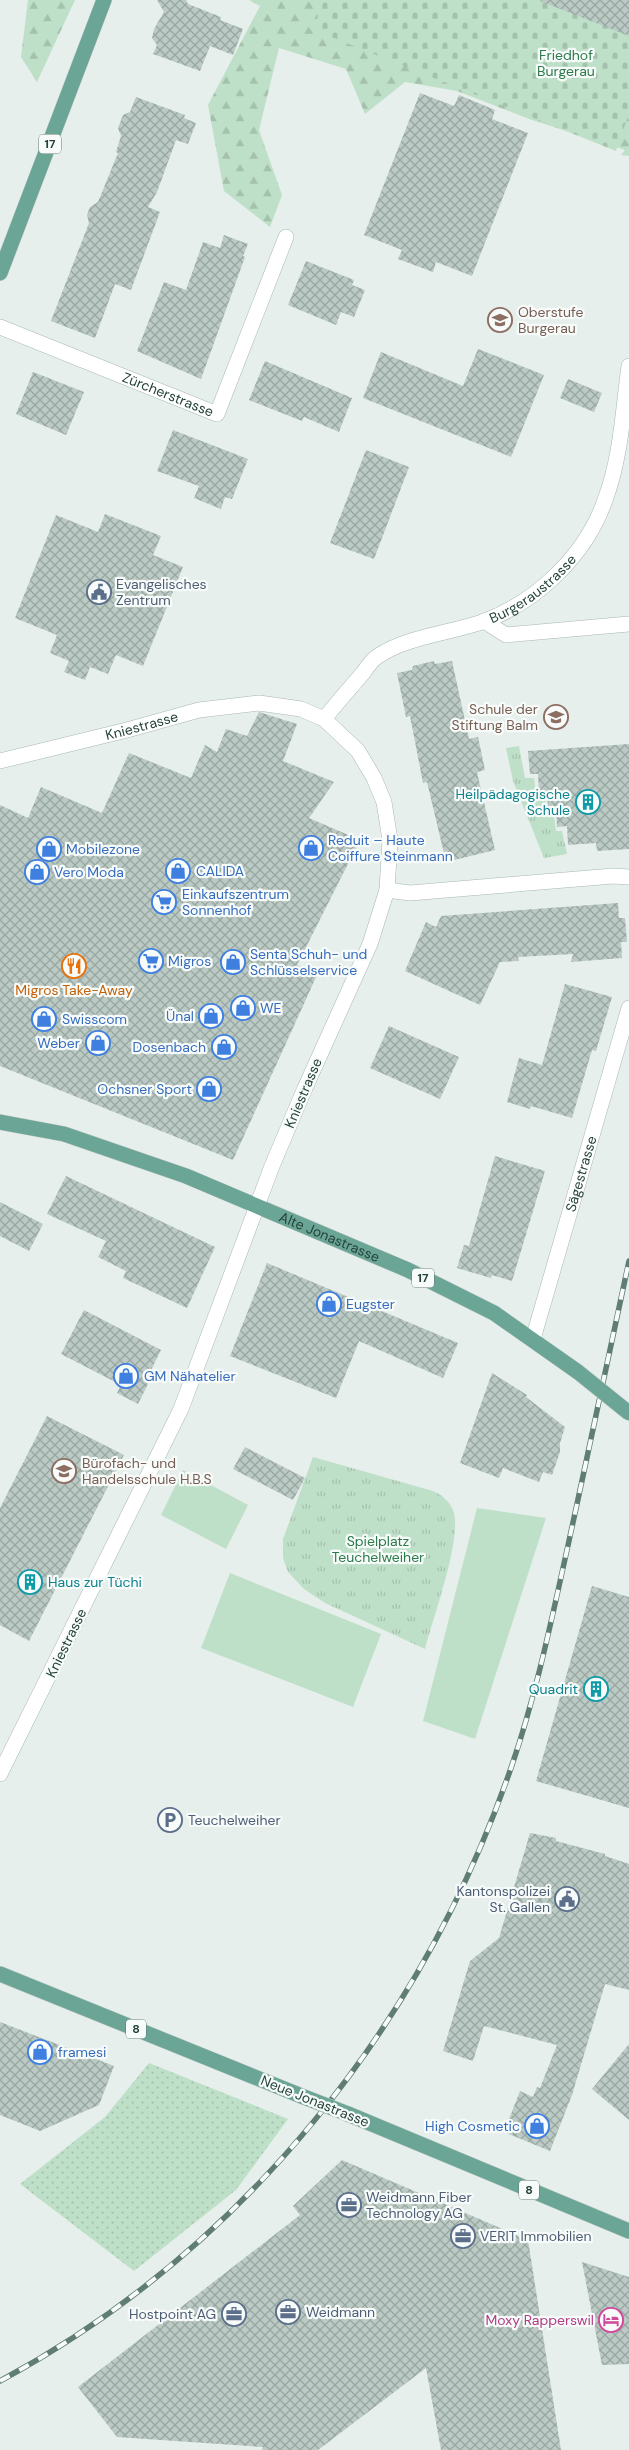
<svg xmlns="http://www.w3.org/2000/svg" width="629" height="2450" viewBox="0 0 629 2450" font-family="'DM Sans',sans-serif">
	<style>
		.grass { fill: url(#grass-dots) }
		.forest { fill: url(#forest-firs) }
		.cemetery { fill: url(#cemetery-stones) }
		.park { fill: url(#park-tufts) }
		.garden { fill: #bfe0c8 }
		.building { fill: url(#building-cross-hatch) }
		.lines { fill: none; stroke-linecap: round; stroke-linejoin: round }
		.minor-casing { stroke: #a8b8b2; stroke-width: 16 }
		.major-casing { stroke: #c2cac8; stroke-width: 16 }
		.minor { stroke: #fff; stroke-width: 15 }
		.major { stroke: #6aa596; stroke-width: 15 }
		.rail-casing { stroke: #5f7d75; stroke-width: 5.5 }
		.rail { stroke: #f7fbf9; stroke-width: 4; stroke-dasharray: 11; stroke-linecap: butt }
		.major-bridge-casing { stroke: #c2cac8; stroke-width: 16; stroke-linecap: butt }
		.major-bridge { stroke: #6aa596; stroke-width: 15 }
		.labels { text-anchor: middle; stroke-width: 4.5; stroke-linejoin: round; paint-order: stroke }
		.shield { fill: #f7fbf9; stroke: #637a73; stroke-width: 1 }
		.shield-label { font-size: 12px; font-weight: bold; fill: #24423a }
		.park-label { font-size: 14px; fill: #2d7a4b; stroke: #f7fbf9 }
		.education-label { font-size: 14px; fill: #785e54; stroke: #f7fbf9; text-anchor: start }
		.street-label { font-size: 14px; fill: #24423a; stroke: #f7fbf9 }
		.service-label { font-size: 14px; fill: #4e5e75; stroke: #f7fbf9; text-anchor: start }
		.culture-label { font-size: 14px; fill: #0d838f; stroke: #f7fbf9; text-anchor: end }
		.shop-label { font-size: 14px; fill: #366cbe; stroke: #f7fbf9; text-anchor: start }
		.food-label { font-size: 14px; fill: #c56008; stroke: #f7fbf9 }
		.hotel-label { font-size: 14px; fill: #b23c85; stroke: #f7fbf9; text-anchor: end }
	</style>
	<defs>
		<pattern id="grass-dots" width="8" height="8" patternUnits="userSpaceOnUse" patternTransform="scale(1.25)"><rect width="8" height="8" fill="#bfe0c8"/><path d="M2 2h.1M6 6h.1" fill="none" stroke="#a4c1ad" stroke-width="1.8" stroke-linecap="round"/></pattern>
		<pattern id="forest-firs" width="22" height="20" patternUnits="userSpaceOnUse" patternTransform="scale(1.25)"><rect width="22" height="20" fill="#bfe0c8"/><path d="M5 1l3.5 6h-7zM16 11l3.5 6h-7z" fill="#a4c1ad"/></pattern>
		<pattern id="cemetery-stones" width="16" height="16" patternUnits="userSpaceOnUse" patternTransform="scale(1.25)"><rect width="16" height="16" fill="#bfe0c8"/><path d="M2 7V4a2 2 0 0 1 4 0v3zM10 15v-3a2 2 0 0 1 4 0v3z" fill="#a4c1ad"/></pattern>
		<pattern id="park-tufts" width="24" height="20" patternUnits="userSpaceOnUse" patternTransform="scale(1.25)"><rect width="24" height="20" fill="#bfe0c8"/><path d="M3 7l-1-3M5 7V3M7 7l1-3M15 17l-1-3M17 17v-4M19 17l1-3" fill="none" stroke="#a4c1ad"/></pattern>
		<pattern id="building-cross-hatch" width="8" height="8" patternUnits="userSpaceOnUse" patternTransform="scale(1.25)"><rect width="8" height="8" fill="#bbcac4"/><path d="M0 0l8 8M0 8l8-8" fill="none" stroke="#98a6a0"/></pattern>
	</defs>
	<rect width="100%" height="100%" fill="#e6efeb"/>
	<!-- grass -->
	<path class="grass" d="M149,2063L288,2119L236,2190L134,2271L20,2184L105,2117Z"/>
	<!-- forest -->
	<path class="forest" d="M28,0H75L37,82L21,57Z
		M249,0H334L629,86V156L621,155L625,150L529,119L457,91L405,82L365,114L346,69L279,48L259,130L282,195L270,227L224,191L208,105L260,6Z"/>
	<!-- cemetery -->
	<path class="cemetery" d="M325,0H629V113L616,151L309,28Z"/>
	<!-- park -->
	<path class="park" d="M519,746L525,778H534L536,797H545L547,816H554L556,831H562L567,854L544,858L513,781L506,748Z
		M313,1457L433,1491C442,1495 451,1502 454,1513C461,1542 433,1618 425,1649L325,1603L304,1589L288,1572L283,1558V1539Z"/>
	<!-- garden -->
	<path class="garden" d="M183,1470L248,1505L226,1549L161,1515Z
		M477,1508L546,1518L475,1739L423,1721Z
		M230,1573L381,1634L353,1707L201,1648Z"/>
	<!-- building -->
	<path class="building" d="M157,0H186L188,4L221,17L220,20L243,29L233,55L210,46L200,71L153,54L157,45L152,38L154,29L164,12Z
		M541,0H629V36L540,1Z
		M420,93L454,106L459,95L495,110L492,119L528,133L472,276L436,262L433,272L398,259L402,250L364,235Z
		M136,97L185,115L184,118L196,123L188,144L176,140L157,192L148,207L160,212L131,290L115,284L95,338L51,321L89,223L87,215L90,207L98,202L118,153L116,152L121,136L118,128L123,115L130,112Z
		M224,235L248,244L243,256L245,257L201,379L137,351L164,282L186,290L203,242L220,248Z
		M306,261L354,280L352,285L365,290L354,317L341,312L336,325L288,305Z
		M478,349L544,375L511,457L363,398L381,352L463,386Z
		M265,361L352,398L339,432L304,417L302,421L249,400Z
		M33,372L84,392L66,435L16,414Z
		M568,379L602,393L594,412L560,398Z
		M173,430L248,459L232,499L225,497L221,509L194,498L199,486L157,471Z
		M366,450L409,467L374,559L330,543Z
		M105,514L161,536L153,555L183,567L143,666L116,655L108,674L90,667L85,680L64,672L69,661L50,653L57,635L15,618L56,515L98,532Z
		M434,661L435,664L452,661L469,739L478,737L485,770L477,772L495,850L446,862L427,782L423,783L410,716L406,717L397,673L412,670L413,666Z
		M259,712L297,724L283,761L334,782L309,818L360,840L297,965L317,975L233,1160L0,1066V805L28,818L41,787L102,813L129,753L191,778L205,745L217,752L226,729L247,736Z
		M629,744V849L597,851L596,843L568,845L567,826L557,827L556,811H548L547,792L539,793L538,774H530L528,751Z
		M618,903L619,918H625L627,942H621L622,958L571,962L573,954L518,957L519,961L500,962L480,1005L405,971L426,922L436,927L441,916Z
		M565,984L612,997L596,1051L592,1050L572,1118L531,1106L530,1109L507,1102L519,1058L542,1065Z
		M389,1026L459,1057L440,1099L370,1068Z
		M495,1156L545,1171L512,1281L492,1275L491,1278L457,1268L464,1245L469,1246Z
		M66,1176L215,1247L187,1308L123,1278L126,1271L98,1257L106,1241L47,1214Z
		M0,1202L43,1224L29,1251L0,1236Z
		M267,1263L458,1343L443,1378L359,1341L336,1398L230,1356Z
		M84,1310L161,1350L145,1382L148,1384L138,1404L117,1393L121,1385L61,1354Z
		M492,1373L527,1395L526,1397L565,1427L560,1443V1452L552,1475L543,1472L539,1482L503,1468L499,1478L460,1463Z
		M47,1416L124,1455L29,1641L0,1625V1508Z
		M245,1447L305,1478L293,1500L233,1469Z
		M592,1586L629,1597V1808L536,1781Z
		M530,1833L556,1838V1841L605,1854V1856L629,1864V1990L605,1984L572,2095L550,2151L504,2132L520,2091L533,2097L537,2087L540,2088L557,2045L484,2026L473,2061L443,2051L470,1961L499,1938Z
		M0,2022L114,2066L99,2105L40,2131L0,2115Z
		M629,2044V2120L592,2089Z
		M342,2160L528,2240L561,2450H441L426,2368L318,2450H262L263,2447L117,2437L78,2387L300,2215L293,2206Z
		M582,2262L629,2277V2364L602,2365Z"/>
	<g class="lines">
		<defs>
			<g id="minor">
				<path id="s1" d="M0,327L217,414L286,237"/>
				<path d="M484,621L506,635L629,624"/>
				<path id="s2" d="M324,719C337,703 350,688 363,673C367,667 372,660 378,656C406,637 450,633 482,622C537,602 586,555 605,500C621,458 623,410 629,366"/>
				<path id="s3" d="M0,761L127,730L199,710L259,703L301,709L324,719L358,751L374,778L384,802L390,840L387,890L370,944L305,1088L272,1166L181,1409L0,1774"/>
				<path d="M387,890L410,893L613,876L629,877"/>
				<path id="s4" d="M533,1339L629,1008"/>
			</g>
			<g id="major">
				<path d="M0,273L104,0"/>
				<path id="s5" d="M0,1122L64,1134L186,1176L408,1270L494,1313L578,1372"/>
				<path d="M0,1974L304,2097"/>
				<path d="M348,2114L629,2231"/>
			</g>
		</defs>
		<!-- minor casing -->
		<use href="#minor" class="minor-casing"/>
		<!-- major casing -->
		<use href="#major" class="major-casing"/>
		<!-- minor -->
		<use href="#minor" class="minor"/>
		<!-- major -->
		<use href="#major" class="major"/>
		<defs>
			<path id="rail" d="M0,2381C243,2250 423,2025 512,1765C536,1695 551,1622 567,1550C588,1454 608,1358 629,1261"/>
		</defs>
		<!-- rail casing -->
		<use href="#rail" class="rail-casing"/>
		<!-- rail -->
		<use href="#rail" class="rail"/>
		<defs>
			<path id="major-bridge" d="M578,1372L629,1413
				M304,2097L348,2114"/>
		</defs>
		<!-- major-bridge casing -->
		<use href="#major-bridge" class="major-bridge-casing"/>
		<!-- major-bridge -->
		<use href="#major-bridge" class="major-bridge"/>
	</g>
	<!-- icons -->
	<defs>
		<symbol id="school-ring" viewBox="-11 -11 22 22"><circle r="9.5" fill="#f7fbf9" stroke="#8d6e63" stroke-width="1.5"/><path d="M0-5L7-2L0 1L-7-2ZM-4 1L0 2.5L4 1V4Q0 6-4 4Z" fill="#8d6e63"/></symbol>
		<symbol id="civic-ring" viewBox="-11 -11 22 22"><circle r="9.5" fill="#f7fbf9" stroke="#5c6f8a" stroke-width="1.5"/><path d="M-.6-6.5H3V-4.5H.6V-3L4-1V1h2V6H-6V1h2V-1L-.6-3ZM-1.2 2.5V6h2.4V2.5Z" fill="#5c6f8a"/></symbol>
		<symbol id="building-ring" viewBox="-11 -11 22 22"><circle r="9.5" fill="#f7fbf9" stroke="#0f9aa8" stroke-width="1.5"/><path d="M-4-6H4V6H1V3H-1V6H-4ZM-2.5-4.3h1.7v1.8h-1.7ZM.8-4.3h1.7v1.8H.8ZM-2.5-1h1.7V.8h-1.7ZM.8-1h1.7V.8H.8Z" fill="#0f9aa8"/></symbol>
		<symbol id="shop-ring" viewBox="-11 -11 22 22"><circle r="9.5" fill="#f7fbf9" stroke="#3f7fe0" stroke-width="1.5"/><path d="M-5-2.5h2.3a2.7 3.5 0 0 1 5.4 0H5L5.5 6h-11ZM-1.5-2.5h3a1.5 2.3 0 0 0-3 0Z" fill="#3f7fe0"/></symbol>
		<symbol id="supermarket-ring" viewBox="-11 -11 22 22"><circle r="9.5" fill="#f7fbf9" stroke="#3f7fe0" stroke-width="1.5"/><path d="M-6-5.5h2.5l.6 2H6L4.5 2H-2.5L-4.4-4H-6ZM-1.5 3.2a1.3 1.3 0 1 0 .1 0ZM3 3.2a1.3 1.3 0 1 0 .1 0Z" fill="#3f7fe0"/></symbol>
		<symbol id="restaurant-ring" viewBox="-11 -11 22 22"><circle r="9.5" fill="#f7fbf9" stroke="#e8710a" stroke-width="1.5"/><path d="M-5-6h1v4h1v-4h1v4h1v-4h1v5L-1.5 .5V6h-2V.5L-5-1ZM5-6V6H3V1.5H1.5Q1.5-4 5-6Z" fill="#e8710a"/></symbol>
		<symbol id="parking-ring" viewBox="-11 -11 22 22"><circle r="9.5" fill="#f7fbf9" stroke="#5c6f8a" stroke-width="1.5"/><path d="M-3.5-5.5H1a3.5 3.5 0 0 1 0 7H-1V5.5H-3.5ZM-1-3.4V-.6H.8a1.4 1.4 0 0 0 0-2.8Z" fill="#5c6f8a"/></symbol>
		<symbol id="office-ring" viewBox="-11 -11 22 22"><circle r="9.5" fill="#f7fbf9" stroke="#5c6f8a" stroke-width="1.5"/><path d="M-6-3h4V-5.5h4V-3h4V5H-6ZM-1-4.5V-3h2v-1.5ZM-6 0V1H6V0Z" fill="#5c6f8a"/></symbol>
		<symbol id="hotel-ring" viewBox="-11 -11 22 22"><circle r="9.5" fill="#f7fbf9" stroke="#d1479c" stroke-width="1.5"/><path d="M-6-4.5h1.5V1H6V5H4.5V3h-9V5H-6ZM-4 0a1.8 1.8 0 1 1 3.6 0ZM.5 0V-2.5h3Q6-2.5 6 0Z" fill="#d1479c"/></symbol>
	</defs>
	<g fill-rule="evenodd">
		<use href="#school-ring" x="486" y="306" width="28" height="28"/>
		<use href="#civic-ring" x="85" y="578" width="28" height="28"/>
		<use href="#school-ring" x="542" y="703" width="28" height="28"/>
		<use href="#building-ring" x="574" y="788" width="28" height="28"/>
		<use href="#shop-ring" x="297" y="834" width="28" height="28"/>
		<use href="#shop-ring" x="35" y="835" width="28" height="28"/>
		<use href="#shop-ring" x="164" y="857" width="28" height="28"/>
		<use href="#shop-ring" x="23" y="858" width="28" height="28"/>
		<use href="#supermarket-ring" x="150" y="888" width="28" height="28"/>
		<use href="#supermarket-ring" x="137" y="947" width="28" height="28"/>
		<use href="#shop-ring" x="219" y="948" width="28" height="28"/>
		<use href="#restaurant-ring" x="60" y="952" width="28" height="28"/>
		<use href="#shop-ring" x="229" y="994" width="28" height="28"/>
		<use href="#shop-ring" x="197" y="1002" width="28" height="28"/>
		<use href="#shop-ring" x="30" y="1005" width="28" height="28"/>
		<use href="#shop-ring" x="84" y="1029" width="28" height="28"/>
		<use href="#shop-ring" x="210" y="1033" width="28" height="28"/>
		<use href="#shop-ring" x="195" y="1075" width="28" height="28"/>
		<use href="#shop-ring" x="315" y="1290" width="28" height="28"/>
		<use href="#shop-ring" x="112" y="1362" width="28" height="28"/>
		<use href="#school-ring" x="50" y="1457" width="28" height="28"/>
		<use href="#building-ring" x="16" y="1568" width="28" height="28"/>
		<use href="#building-ring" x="582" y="1675" width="28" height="28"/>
		<use href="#parking-ring" x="156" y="1806" width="28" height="28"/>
		<use href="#civic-ring" x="553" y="1885" width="28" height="28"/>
		<use href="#shop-ring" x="26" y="2038" width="28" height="28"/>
		<use href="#shop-ring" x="523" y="2112" width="28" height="28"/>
		<use href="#office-ring" x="335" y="2191" width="28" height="28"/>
		<use href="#office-ring" x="449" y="2222" width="28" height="28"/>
		<use href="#office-ring" x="274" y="2298" width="28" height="28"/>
		<use href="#office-ring" x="220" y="2300" width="28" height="28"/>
		<use href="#hotel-ring" x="597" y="2306" width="28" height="28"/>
	</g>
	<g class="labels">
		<!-- shield labels -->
		<g class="shield">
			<rect x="39" y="134.5" width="22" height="19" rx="4"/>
			<rect x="412" y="1268.5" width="22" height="19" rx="4"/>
			<rect x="126" y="2019.5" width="20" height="19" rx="4"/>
			<rect x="519" y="2180.5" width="20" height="19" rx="4"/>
		</g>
		<g class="shield-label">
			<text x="50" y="148">17</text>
			<text x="423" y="1282">17</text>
			<text x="136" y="2033">8</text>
			<text x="529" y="2194">8</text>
		</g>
		<!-- park labels -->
		<g class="park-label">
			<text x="566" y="60">Friedhof<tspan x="566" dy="16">Burgerau</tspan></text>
			<text x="378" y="1546">Spielplatz<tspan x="378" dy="16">Teuchelweiher</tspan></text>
		</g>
		<!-- education labels -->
		<g class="education-label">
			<text x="518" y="317">Oberstufe<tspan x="518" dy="16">Burgerau</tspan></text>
			<text x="538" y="714" text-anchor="end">Schule der<tspan x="538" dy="16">Stiftung Balm</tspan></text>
			<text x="82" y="1468">Bürofach- und<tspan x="82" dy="16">Handelsschule H.B.S</tspan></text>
		</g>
		<!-- street labels -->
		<g class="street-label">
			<text dy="5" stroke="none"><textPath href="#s1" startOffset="181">Zürcherstrasse</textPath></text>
			<text dy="5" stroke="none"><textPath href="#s2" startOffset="254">Burgeraustrasse</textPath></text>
			<text dy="5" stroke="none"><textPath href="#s3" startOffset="146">Kniestrasse</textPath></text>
			<text transform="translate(303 1093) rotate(-67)" y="5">Kniestrasse</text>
			<text dy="5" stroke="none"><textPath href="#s4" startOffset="172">Sägestrasse</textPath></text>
			<text dy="5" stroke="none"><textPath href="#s5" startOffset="350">Alte Jonastrasse</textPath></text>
			<text transform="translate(66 1643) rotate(-64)" y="5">Kniestrasse</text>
			<text transform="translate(315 2101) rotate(22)" y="5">Neue Jonastrasse</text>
		</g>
		<!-- service labels -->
		<g class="service-label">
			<text x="116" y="589">Evangelisches<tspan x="116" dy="16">Zentrum</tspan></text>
			<text x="188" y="1825">Teuchelweiher</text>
			<text x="550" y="1896" text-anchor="end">Kantonspolizei<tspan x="550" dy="16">St. Gallen</tspan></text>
			<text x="366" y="2202">Weidmann Fiber<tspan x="366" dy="16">Technology AG</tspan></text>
			<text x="480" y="2241">VERIT Immobilien</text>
			<text x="306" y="2317">Weidmann</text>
			<text x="216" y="2319" text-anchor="end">Hostpoint AG</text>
		</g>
		<!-- culture labels -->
		<g class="culture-label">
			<text x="570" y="799">Heilpädagogische<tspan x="570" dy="16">Schule</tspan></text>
			<text x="48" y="1587" text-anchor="start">Haus zur Tüchi</text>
			<text x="578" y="1694">Quadrit</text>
		</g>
		<!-- shop labels -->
		<g class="shop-label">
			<text x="328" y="845">Reduit – Haute<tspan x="328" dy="16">Coiffure Steinmann</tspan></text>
			<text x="66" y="854">Mobilezone</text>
			<text x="196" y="876">CALIDA</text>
			<text x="54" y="877">Vero Moda</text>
			<text x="182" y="899">Einkaufszentrum<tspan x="182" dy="16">Sonnenhof</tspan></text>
			<text x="250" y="959">Senta Schuh- und<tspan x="250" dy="16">Schlüsselservice</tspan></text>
			<text x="168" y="966">Migros</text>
			<text x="260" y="1013">WE</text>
			<text x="194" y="1021" text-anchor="end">Ünal</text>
			<text x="62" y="1024">Swisscom</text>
			<text x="80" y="1048" text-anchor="end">Weber</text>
			<text x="206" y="1052" text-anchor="end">Dosenbach</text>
			<text x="192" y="1094" text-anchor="end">Ochsner Sport</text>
			<text x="346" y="1309">Eugster</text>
			<text x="144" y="1381">GM Nähatelier</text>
			<text x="58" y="2057">framesi</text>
			<text x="520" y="2131" text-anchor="end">High Cosmetic</text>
		</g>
		<!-- food labels -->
		<g class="food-label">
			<text x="74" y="995">Migros Take-Away</text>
		</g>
		<!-- hotel labels -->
		<g class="hotel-label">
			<text x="594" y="2325">Moxy Rapperswil</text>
		</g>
	</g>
</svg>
